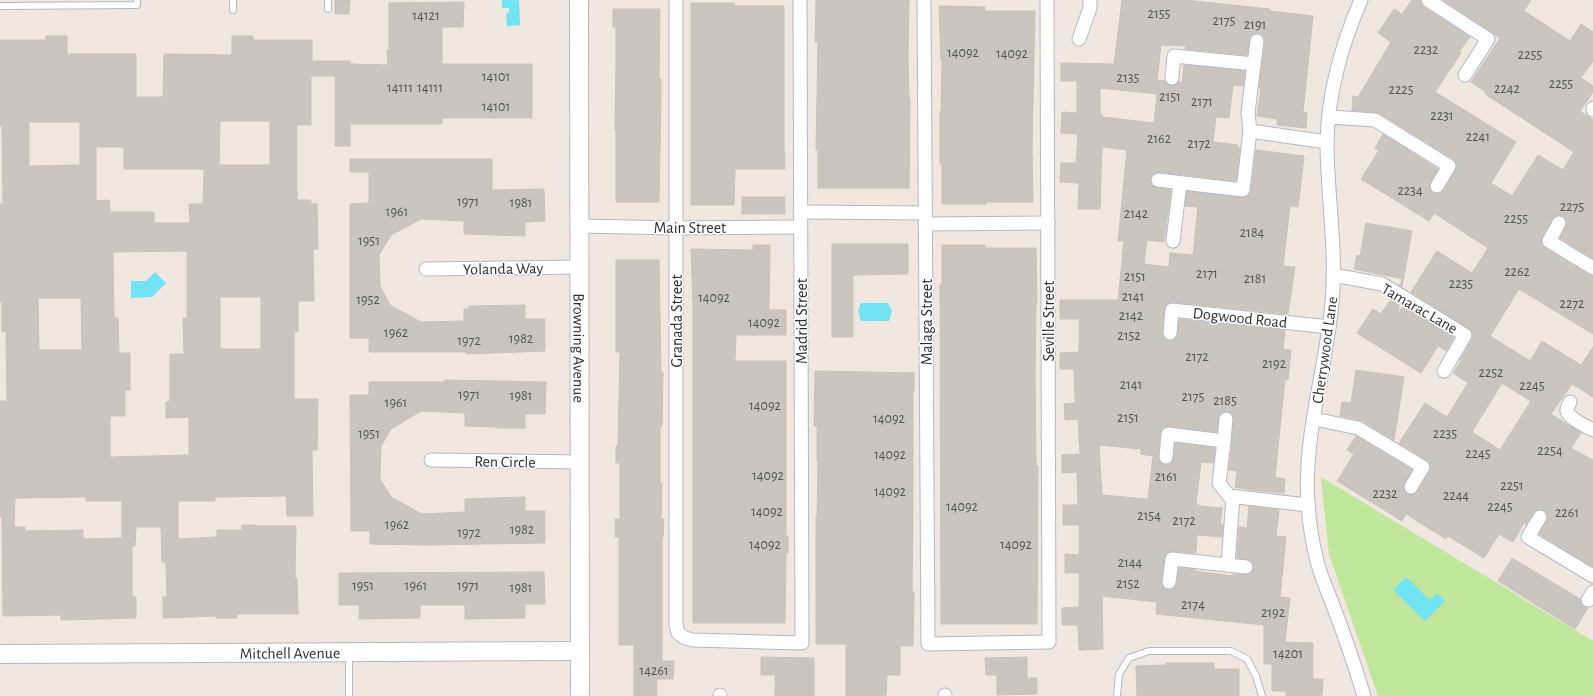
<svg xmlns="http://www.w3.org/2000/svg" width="1593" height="696" font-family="'Alegreya Sans',sans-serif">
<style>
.park{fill:#c0e79c}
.water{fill:#72e3f3}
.building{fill:#cbc5bf;stroke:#cbc2b9;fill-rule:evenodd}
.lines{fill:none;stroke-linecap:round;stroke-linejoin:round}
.lane-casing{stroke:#b4b8c1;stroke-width:8}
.street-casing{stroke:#b4b8c1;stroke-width:15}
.secondary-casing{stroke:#b4b8c1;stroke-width:20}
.lane{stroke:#fff;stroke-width:6}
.street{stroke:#fff;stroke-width:13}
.secondary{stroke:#fff;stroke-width:18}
.labels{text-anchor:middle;stroke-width:3;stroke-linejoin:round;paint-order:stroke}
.number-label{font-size:14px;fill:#555452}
.street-label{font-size:16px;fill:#2e2e2e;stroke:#fff}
</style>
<rect width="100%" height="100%" fill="#efe7e0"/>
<path class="park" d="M1321,477L1593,641V696H1378L1329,554Z"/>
<g class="water">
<path d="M502,0H519L520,25L507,26L506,14L509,12V8H502Z"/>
<path d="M155,272L166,283L152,297L131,298V281H146Z"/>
<path d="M861,303H888L892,311L889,321H861L858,311Z"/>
<path d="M1406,577L1430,600L1437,593L1445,601L1425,621L1393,590Z"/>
</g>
<g class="building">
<path d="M335,0H350L349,14H335Z"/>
<path d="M816,0H909L908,61L909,98H910L909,188H818V150H816L818,42H815Z"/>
<path d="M1122,0H1185L1270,9V11L1313,16L1303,112L1307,113L1306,128L1277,125V119L1257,116L1261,88H1259L1265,42L1264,38L1262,34H1254L1250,36L1247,55L1185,49L1186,46L1161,45L1157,80L1165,81L1171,86L1175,85L1179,82L1182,83L1184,65L1245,71L1243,86L1233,85L1229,118L1216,117L1213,142L1238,145V148H1240L1236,181L1159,172L1152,175L1150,179L1153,186L1171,190L1164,242L1147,240L1144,264L1169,267L1170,253L1193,255L1198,207L1185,206L1187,191L1246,197L1249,195L1251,191L1256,150L1304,156L1298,207L1290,206L1283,266L1295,267L1288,314L1172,302L1168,303L1164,309L1162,332L1163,337L1166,340H1174L1178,334L1179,319L1285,330L1283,349L1291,350L1288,380L1285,379L1275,477L1285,479L1284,493L1251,490L1235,487L1237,471L1229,470L1234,420L1233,415L1230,412H1223L1219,415L1217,432L1169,426L1164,427L1160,433L1158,456L1159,461L1162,464H1169L1173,461L1175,443L1215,448L1213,463L1201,462L1196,504L1199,505V506L1222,508L1220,525H1223L1222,537L1197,535L1196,553L1172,551L1166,554L1161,581L1164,589H1172L1177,583L1179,568L1194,569V571L1233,576V574H1250L1254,568L1251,561L1237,558L1239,527L1247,528L1249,506L1279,510L1276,536L1286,537L1280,597L1290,598L1285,642L1313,643V679H1323L1322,696H1286V691H1272V664H1264V625L1156,614L1157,602L1102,596L1103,649L1079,650L1078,625H1062V608L1079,607V573H1065V554L1079,555V525H1063V505H1078L1077,472L1062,473V455L1080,454L1078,419L1065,420L1064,404L1075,403L1074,369H1060V353L1079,352V319H1060V300H1118L1124,241H1118L1127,150L1102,147L1100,209H1078L1079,183L1060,182L1061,163H1076L1078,134L1061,133L1062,112L1077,113V81H1061V63L1114,64ZM1100,88L1157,94L1154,123L1102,117V114H1100ZM1099,445L1141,449V454L1153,456L1148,499L1102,495Z"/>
<path d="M1412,0H1420L1424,7L1470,37L1459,52L1461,53L1435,92L1516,142L1491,183L1512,196L1538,155L1563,170L1574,152L1485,94L1486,92L1471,82L1500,38L1443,0H1531L1524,11L1570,41L1581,24L1593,32V61L1581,78L1593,86V92L1580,111L1593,120V259L1560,238L1567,223L1566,219L1563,216H1555L1552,219L1541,241L1545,248L1589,275L1593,276V334L1519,289L1490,336L1530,361L1542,341L1581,365L1593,347V397L1572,384L1551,414L1581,433L1571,448L1593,460V567L1539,534L1548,518L1547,513L1544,510H1536L1533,513L1526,525L1524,523L1513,542L1499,534L1484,558L1448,536L1446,539L1406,514L1402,521L1337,481L1354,454L1347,450L1356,436L1412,470L1403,487L1407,494H1415L1430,471V463L1427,460L1399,443L1425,403L1447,417L1468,383L1453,373L1461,361L1460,360L1472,339V331L1411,292L1437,251L1472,273L1488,248L1434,213L1429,221L1361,179L1379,150L1375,148L1383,134L1438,169L1429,185L1430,190L1433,193H1441L1444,190L1457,167L1456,163L1453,159L1379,113L1352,110L1353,96L1358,97L1391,42L1378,33L1394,9L1402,14ZM1502,383L1531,401L1500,450L1472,432Z"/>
<path d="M464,2L463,27H442V64H532V118H442V124H350V146H335V76H311V125H297V200H311V204H317L318,249H313L314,301H298V332H294V399H318L317,450H312L313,516H287L286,496L215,497V501H178V539L217,537V530H242V525H256V526H296L295,578H297L298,614H237V618H216V616L163,618V597H167L166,562H162L161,527H136L135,546H132V597H136V618L61,620V615L3,616L2,517H0V401H7L6,331L2,332V302H0V204H3L2,126H0V40H46V36H67V54H136V97H163L164,54L232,55V36H253V40H312V61H350V64L388,65L387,50H389V3ZM220,121H270V165H219ZM29,122H80V165L29,166ZM96,147H124V169H204L203,204H189L190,223H154V212H110L109,200L96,201ZM187,251V318H183L184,354H170V401L166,402V418L189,417V455L110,457V416H125V390H130V353H119L118,318H114L113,252ZM220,297H261V349H220ZM38,298H81L82,350H39ZM86,497V501H122V538L83,539V530L25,531V527H14L15,498Z"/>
<path d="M691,3H734V6H784V152H785V169H735L734,205H691Z"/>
<path d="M939,6L985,7V11H1035L1032,151L1033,202H986V204H942V164H940V112H941L942,61H941Z"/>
<path d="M613,9H660L659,79H661V97L659,202H616V130H615L616,63V27H613Z"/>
<path d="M350,159H492V190L544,189L545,221L525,222V236L464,234V221L421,219L391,235L379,255L380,286L390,305L421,322L464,321V309H469V306L525,305V319H545V351L467,354V352H369V338H350V204L369,203V172H350Z"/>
<rect x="742" y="197" width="43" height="17"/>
<path d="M1366,223L1412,231L1402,287L1399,285L1403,279L1354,269L1357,255L1360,256Z"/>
<path d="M832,244H908V274L853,275V337H832Z"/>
<path d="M753,245H770L769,310H786V335H736L735,361H786V536H788V553H786L785,623H693V306L691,249L753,250Z"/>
<path d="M942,245H985V248H1036L1037,304H1036L1035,376L1036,466H1038L1037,624H941L940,301V285H942Z"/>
<path d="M616,260H659L661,372H663L662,426H660V483H662L661,519H664L663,537H662V661H674L673,679H657V696H634V645H619V537H615V519H620V463H616V446H618L620,352H616Z"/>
<path d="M1391,299L1399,304L1398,314L1403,306L1454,338L1446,351L1438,346L1421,373L1357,333L1373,309L1381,314Z"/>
<path d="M1356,370L1404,377L1394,440L1364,422L1365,421L1340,416L1342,402L1351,403Z"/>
<path d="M815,371L914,373V391H913V518L912,592H914L913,646H900V675H887L886,696H846V644H816V517H817L818,462H817V426H814Z"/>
<path d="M445,380L546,382L545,414H525V428H497V427L465,426V413L421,411L391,429L381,446L380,479L391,497L422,514L465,512V499L525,497V511H545V543L425,545L370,544V531H351L350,395H369V382H445Z"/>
<path d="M1512,558L1580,599L1581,604L1588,608L1575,629L1498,581Z"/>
<path d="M544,572L545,604H525V618L465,619V605H420V618L359,619V605H339V573Z"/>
<path d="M761,657L814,658V696H775V675H761Z"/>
<path d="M1027,657V678H1037V694L997,695V675H986L985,658Z"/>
<path d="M1166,663H1214V669H1239V696H1137L1136,666L1166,665Z"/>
</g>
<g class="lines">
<defs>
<g id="lane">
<path d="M328,0V9"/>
<path d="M0,6L137,5V0"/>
<path d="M233,10V0"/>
<path d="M349,654V696"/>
<path d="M1117,696L1119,674L1129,658L1149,651H1231L1247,659L1256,676L1262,696"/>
</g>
<g id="street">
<path d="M676,0V625L678,633L685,638L693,640L802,643L800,0"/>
<path d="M924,0L928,644L1049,642L1047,0"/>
<path d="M1361,0C1342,44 1328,94 1327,142C1327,195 1337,249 1332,303C1326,370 1303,437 1308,504C1309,521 1313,545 1317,561C1321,577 1328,592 1334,608C1345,637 1355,666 1364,696"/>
<path d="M1428,0L1488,39L1465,75"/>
<path d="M1079,39L1090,8V0"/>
<path d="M1254,64L1257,41"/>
<path d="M1593,108V110"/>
<path d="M1330,117L1375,120L1449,166L1437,186"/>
<path d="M1250,131L1327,142"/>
<path d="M1158,180L1243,190L1250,131L1248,113L1254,64L1174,56L1172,78"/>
<path d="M800,212L925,213"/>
<path d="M1559,223L1549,241L1593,268"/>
<path d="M925,224L1048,223"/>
<path d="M580,226L676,228L800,227"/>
<path d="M1173,241L1180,183"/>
<path d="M426,269L579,267"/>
<path d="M1333,275L1382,284L1465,335L1444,371"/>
<path d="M1170,333L1172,310L1329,327"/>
<path d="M1570,402C1569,405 1566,408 1567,411C1567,417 1587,427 1593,430"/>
<path d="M1314,419L1358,428L1423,467L1411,487"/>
<path d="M1224,441L1226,419"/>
<path d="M1166,457L1168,434L1224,441L1219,483L1229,496L1308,505"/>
<path d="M431,460L580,462"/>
<path d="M1540,517L1528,537L1593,576"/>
<path d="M1228,565L1246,567"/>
<path d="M1169,582L1172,559L1228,565L1233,497"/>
<path d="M1588,600L1593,592"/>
<path d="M720,695V696"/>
<path d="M945,695V696"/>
</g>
<g id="secondary">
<path id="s1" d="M579,0L580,696"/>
<path id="s2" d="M0,654L580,651"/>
</g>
</defs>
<use href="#lane" class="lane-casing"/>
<use href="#street" class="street-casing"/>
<use href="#secondary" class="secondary-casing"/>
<use href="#lane" class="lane"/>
<use href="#street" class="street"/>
<use href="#secondary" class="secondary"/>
</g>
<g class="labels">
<g class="number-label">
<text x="1159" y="18">2155</text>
<text x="426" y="20">14121</text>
<text x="1224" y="25">2175</text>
<text x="1255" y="29">2191</text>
<text x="1426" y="54">2232</text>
<text x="963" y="57">14092</text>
<text x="1012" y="58">14092</text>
<text x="1530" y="59">2255</text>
<text x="496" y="81">14101</text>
<text x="1128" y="82">2135</text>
<text x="1561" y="88">2255</text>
<text x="400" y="92">14111</text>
<text x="430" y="92">14111</text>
<text x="1507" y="93">2242</text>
<text x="1401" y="94">2225</text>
<text x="1170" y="101">2151</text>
<text x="1202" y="106">2171</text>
<text x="496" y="111">14101</text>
<text x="1442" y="120">2231</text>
<text x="1478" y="141">2241</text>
<text x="1159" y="143">2162</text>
<text x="1199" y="148">2172</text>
<text x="1410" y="195">2234</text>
<text x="468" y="206">1971</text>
<text x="521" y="207">1981</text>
<text x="1572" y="211">2275</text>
<text x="397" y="216">1961</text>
<text x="1136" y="218">2142</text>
<text x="1516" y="223">2255</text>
<text x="1252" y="237">2184</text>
<text x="369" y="245">1951</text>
<text x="1517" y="276">2262</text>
<text x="1207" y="278">2171</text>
<text x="1135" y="281">2151</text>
<text x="1255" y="283">2181</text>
<text x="1461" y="288">2235</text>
<text x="1133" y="301">2141</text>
<text x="714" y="302">14092</text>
<text x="368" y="304">1952</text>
<text x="1572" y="308">2272</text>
<text x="1131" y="320">2142</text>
<text x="764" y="327">14092</text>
<text x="396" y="337">1962</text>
<text x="1129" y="340">2152</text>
<text x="521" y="343">1982</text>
<text x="469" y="345">1972</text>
<text x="1197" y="361">2172</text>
<text x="1274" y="368">2192</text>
<text x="1491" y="377">2252</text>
<text x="1131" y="389">2141</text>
<text x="1532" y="390">2245</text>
<text x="469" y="399">1971</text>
<text x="521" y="400">1981</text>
<text x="1193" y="401">2175</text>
<text x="1225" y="405">2185</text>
<text x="396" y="407">1961</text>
<text x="765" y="410">14092</text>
<text x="1128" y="422">2151</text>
<text x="889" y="423">14092</text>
<text x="369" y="438">1951</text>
<text x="1445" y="438">2235</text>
<text x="1550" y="455">2254</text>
<text x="1478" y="458">2245</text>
<text x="890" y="459">14092</text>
<text x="768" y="480">14092</text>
<text x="1166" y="481">2161</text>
<text x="1512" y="490">2251</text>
<text x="890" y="496">14092</text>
<text x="1385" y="498">2232</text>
<text x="1456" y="500">2244</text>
<text x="962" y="511">14092</text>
<text x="1500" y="511">2245</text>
<text x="767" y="516">14092</text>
<text x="1567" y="517">2261</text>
<text x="1149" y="520">2154</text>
<text x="1184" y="525">2172</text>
<text x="397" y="529">1962</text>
<text x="522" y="534">1982</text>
<text x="469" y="537">1972</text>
<text x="765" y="549">14092</text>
<text x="1016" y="549">14092</text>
<text x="1130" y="567">2144</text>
<text x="1128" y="588">2152</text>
<text x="363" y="590">1951</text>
<text x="416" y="590">1961</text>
<text x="468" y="590">1971</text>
<text x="521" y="592">1981</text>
<text x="1193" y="609">2174</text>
<text x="1273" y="617">2192</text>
<text x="1288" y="658">14201</text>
<text x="654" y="675">14261</text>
</g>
<g class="street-label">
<text x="690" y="233">Main Street</text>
<text transform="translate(503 268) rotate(-1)" y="6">Yolanda Way</text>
<text transform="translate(1420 308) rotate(30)" y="6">Tamarac Lane</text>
<text transform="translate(1240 317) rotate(6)" y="6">Dogwood Road</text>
<text transform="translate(676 321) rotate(-90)" y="6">Granada Street</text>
<text transform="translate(801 321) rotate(-90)" y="6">Madrid Street</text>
<text transform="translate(1048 321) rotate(-90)" y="6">Seville Street</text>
<text transform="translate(926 322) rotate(-90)" y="6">Malaga Street</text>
<text dy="6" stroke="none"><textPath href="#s1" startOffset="348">Browning Avenue</textPath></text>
<text transform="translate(1324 350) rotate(-82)" y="6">Cherrywood Lane</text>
<text transform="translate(505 461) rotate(1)" y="6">Ren Circle</text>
<text dy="6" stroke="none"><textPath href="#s2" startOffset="290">Mitchell Avenue</textPath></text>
</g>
</g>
</svg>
